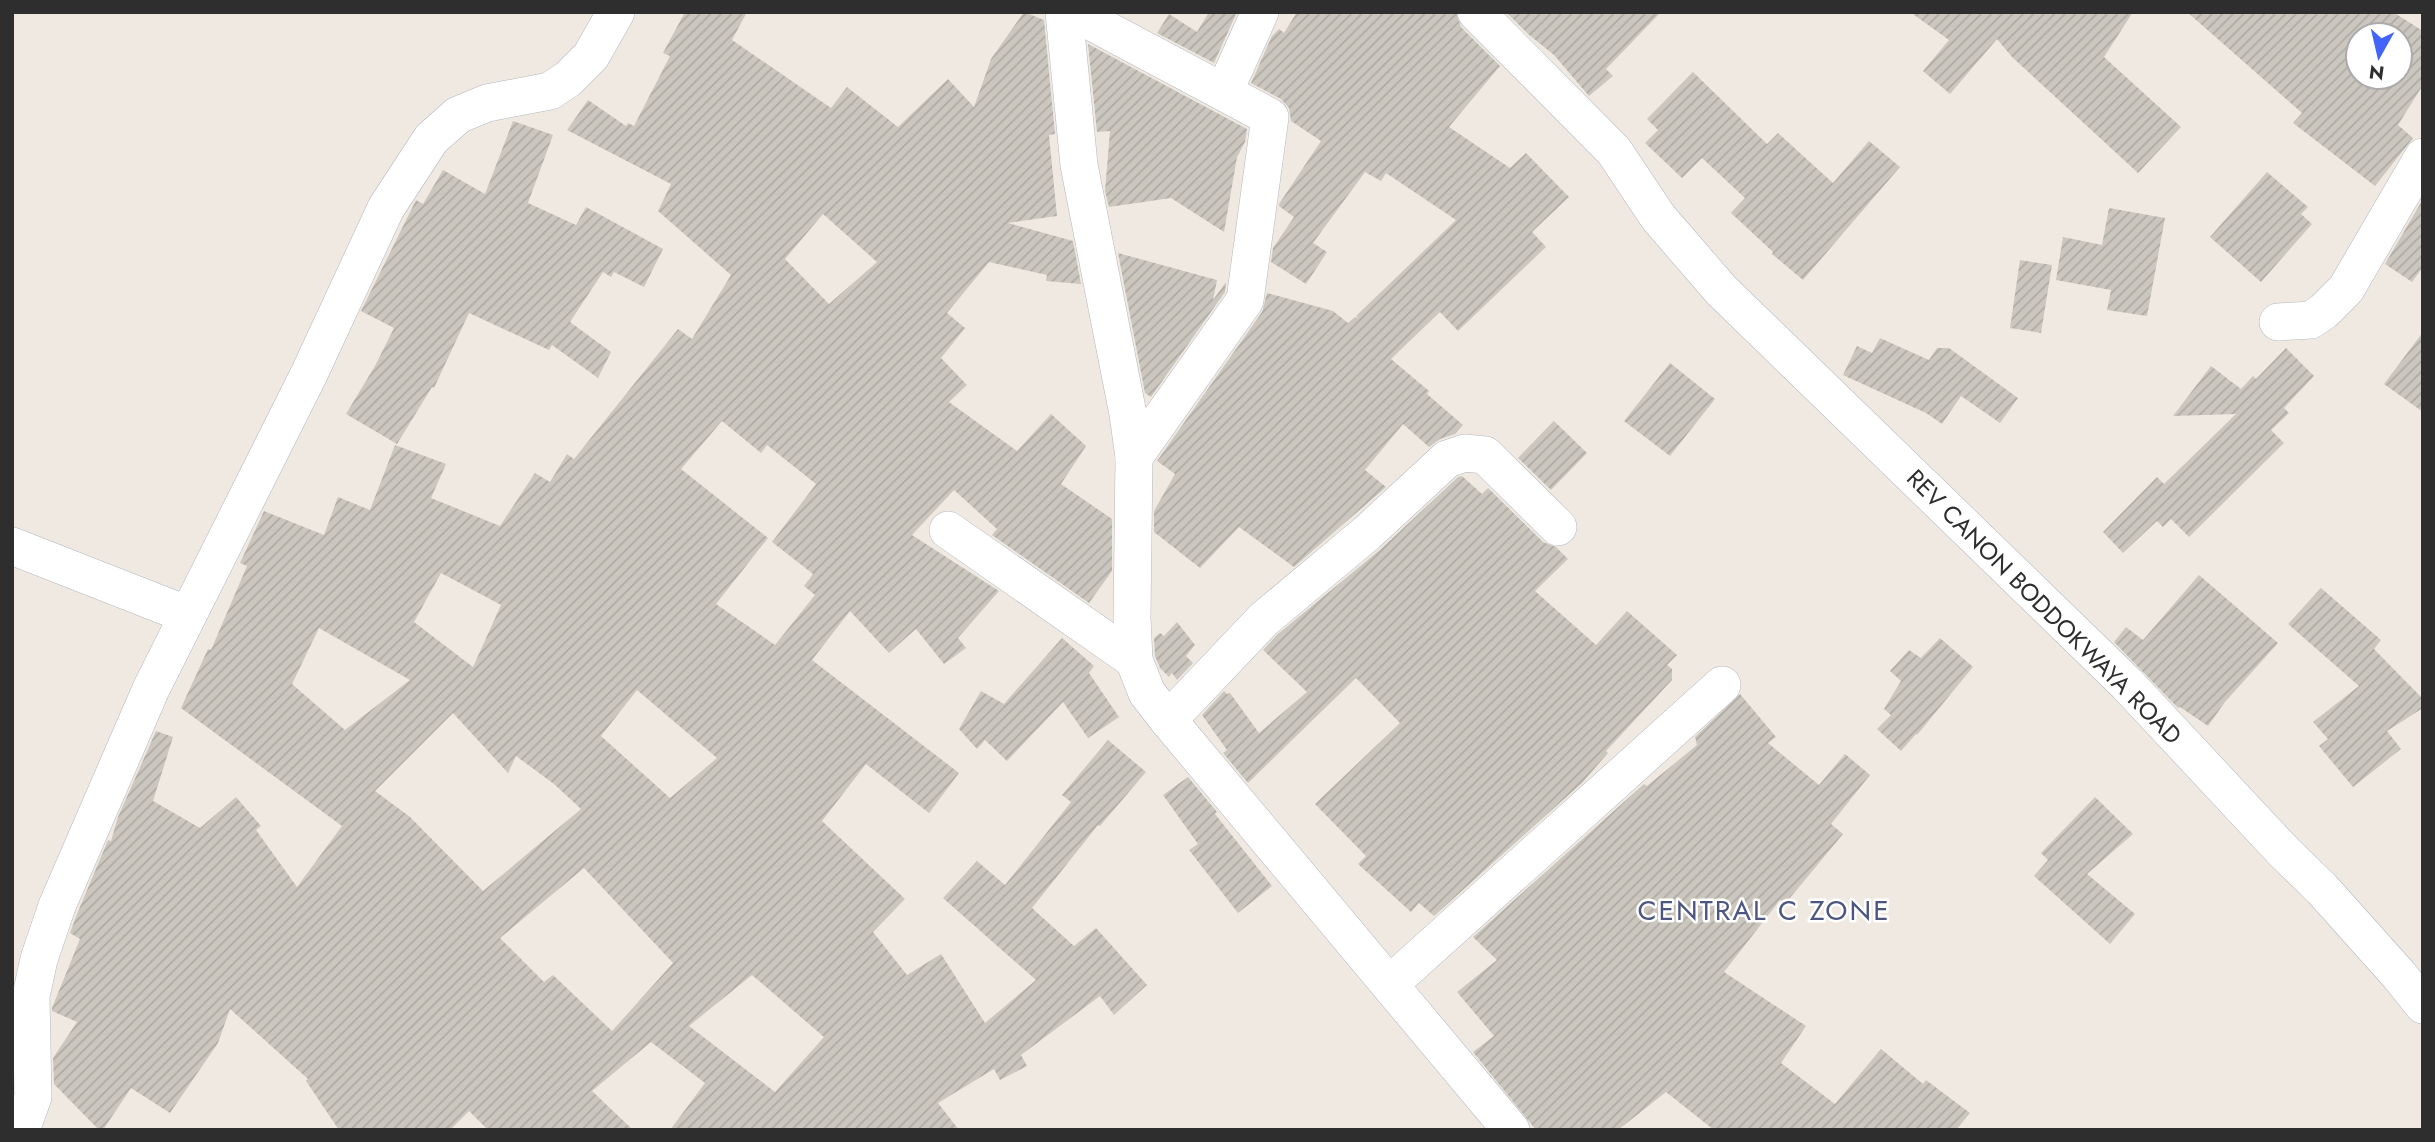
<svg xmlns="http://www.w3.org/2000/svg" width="2435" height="1142" font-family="Jost,sans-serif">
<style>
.building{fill:url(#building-hatch);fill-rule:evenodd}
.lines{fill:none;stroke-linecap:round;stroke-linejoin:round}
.minor-casing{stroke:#b4b7c1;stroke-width:38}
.minor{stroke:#fff;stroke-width:37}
.labels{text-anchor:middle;stroke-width:5;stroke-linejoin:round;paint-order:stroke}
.street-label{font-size:24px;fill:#2e2e2e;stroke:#fff}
.quarter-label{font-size:28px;letter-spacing:2px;fill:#4d5680;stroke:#fff}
</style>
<defs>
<pattern id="building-hatch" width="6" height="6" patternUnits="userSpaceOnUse" patternTransform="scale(1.75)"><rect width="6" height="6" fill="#cbc7bf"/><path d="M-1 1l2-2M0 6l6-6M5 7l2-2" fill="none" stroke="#afaba4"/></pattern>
</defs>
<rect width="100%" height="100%" fill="#efe9e1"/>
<g class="building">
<path d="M685,12H747L732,40L831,108L847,87L898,127L948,79L974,107L991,59L1024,12L1044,20L1055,134L1049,135L1057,216L1008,223L1073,241L1081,284L1046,281L1047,275L989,262L947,313L965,328L941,358L967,385L949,402L1017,451L1051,414L1086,446L1061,484L1112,519V571L1089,603L992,535L997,529L954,490L912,535L999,591L958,638L966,648L944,664L916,629L889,653L850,611L812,660L959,773L929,813L866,764L822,821L905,899L873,932L907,975L941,954L985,1023L1036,980L943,898L977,861L1005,885L1071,802L1062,795L1108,740L1146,772L1100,826L1098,825L1032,908L1074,946L1096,928L1147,985L1114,1015L1100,996L1021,1055L1027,1066L1000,1080L994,1069L938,1103L959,1130H670L705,1083L651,1042L592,1091L633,1130H488L469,1111L450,1130H339L306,1081L308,1079L230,1009L218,1043L170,1113L131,1088L103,1130H99L54,1084L53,1058L77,1022L52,1011V1008L80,939L70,933L77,914L108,840L111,841L118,817L156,731L173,737L153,801L200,828L236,797L261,826L256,830L297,887L342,826L181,708L208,649L211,650L247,566L240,563L264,511L324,535L338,497L370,510L395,445L446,464L431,498L500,526L535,473L550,482L567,454L574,459L678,329L692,339L731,275L658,211L671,184L567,130L588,100L626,126L628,123L634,126L670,56L663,53ZM823,214L877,262L829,304L785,259ZM722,421L761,453L767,445L816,484L772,542L813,574L804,586L815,595L775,645L716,604L768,538L681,469ZM441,573L501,605L473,667L414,622ZM319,628L410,680L345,730L292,684ZM637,690L717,758L670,798L601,736ZM453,713L508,773L516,756L554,784L581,809L483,891L410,817L375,791ZM584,868L673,963L612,1031L553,975L544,982L500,938ZM752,975L824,1037L775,1092L689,1026Z"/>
<path d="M1209,12H1232L1236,14L1214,63L1157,33L1169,14L1197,32Z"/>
<path d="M1297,12H1456L1461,27L1500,66L1449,127L1510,168L1526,153L1569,197L1532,232L1546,247L1458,331L1440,312L1391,359L1429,391L1427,394L1463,425L1455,434L1440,439L1429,447L1403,424L1365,470L1386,487L1294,567L1239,527L1200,568L1154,532V511L1175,474L1157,461L1262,312L1267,293L1333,311L1348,323L1355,317L1359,318L1356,316L1456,220L1386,173L1381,181L1365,172L1313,243L1327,252L1306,284L1271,262L1273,248L1294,217L1279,206V204L1321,141L1291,121L1289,108L1281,99L1251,83L1272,36L1279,29L1284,33Z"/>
<path d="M1506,12H1661L1606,69L1613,76L1589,96L1554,55L1528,34Z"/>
<path d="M1910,12H2133L2104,57L2181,127L2138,173L2012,57L1997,39L1950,94L1923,71L1949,40Z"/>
<path d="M2187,12H2393L2423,31V85L2398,125L2413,138L2375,186L2293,123L2302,113ZM2358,35H2400V77H2358Z"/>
<path d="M1088,44L1247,129L1245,142L1237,157L1224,232L1171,198L1109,207L1105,191L1110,131L1097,132Z"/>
<path d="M1693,72L1767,144L1778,133L1833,183L1869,141L1900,167L1803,280L1772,254L1773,252L1731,213L1745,198L1702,158L1682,178L1645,143L1658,130L1647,119Z"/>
<path d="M513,121L553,135L528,203L576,225L586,207L663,249L644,287L614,272L611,277L603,272L570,322L611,352L598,378L552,345L549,350L469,313L434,388L432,387L397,444L346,414L375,366L394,328L361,311L416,200L423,204L443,170L485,194Z"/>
<path d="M2267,172L2308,207L2301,214L2312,224L2261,282L2210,237Z"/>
<path d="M2423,199V267L2412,282L2385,264Z"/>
<path d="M2109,208L2165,218L2147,316L2107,310L2111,290L2056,280L2063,237L2102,245Z"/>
<path d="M1118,253L1217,280L1213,300L1226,282L1225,292L1151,397L1145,393Z"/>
<path d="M2020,260L2052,265L2041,333L2010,328Z"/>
<path d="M2423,332V412L2384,384Z"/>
<path d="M1880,338L1929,360L1937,348H1949L2018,398L2000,423L1961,396L1942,424L1926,413L1843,375L1857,346L1872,353Z"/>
<path d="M2286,348L2314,376L2284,408L2289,413L2271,430L2284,443L2189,537L2171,519L2163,527L2157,521L2123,553L2103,532L2157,477L2164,484L2236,414L2173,416L2211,366L2241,389L2253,376L2256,379Z"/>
<path d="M1670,363L1715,399L1670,456L1624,421Z"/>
<path d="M1554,421L1587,453L1551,490L1518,458Z"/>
<path d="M1462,476L1482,494L1488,488L1543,542L1556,547L1568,559L1535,591L1596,645L1627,611L1677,655L1667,665L1672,669V680L1606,751L1608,753L1582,783L1434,916L1419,903L1411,912L1358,864L1366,856L1315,804L1400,723L1356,678L1248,783L1223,753L1227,750L1202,715L1224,691L1227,694L1230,693L1259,733L1307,692L1263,650L1278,634L1381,549L1458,477Z"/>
<path d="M2199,575L2278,643L2225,702L2208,726L2180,707L2178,708L2114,642L2126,627L2143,640Z"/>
<path d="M2321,588L2381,640L2374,649L2423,699V708L2387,731L2401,749L2353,787L2319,746L2328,739L2313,722L2359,686L2288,624Z"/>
<path d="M1177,622L1195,645L1186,656L1193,663L1177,680L1172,673L1169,677L1160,668L1155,656L1154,638L1160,633L1164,636Z"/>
<path d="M1062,638L1094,666L1089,673L1119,717L1088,738L1063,702L1007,761L985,740L977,749L959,729L981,691L1004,704Z"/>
<path d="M1940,638L1973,667L1917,735L1916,734L1901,751L1877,729L1891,715L1884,709L1901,681L1890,671L1909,650L1921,658Z"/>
<path d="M1740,694L1776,737L1768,743L1819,785L1845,754L1870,775L1831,824L1843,834L1785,904L1780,900L1724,972L1806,1026L1781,1063L1835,1104L1881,1049L1923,1084L1926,1080L1970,1113L1956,1130H1714L1666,1092L1618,1130H1536L1473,1052L1494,1036L1457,992L1497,960L1473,937L1644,784L1647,786L1697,745L1695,737Z"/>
<path d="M1188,777L1217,812L1215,814L1272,886L1238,913L1189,850L1198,844L1163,795Z"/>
<path d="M2095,797L2133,834L2087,874L2135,914L2110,944L2034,876L2048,860L2041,853Z"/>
</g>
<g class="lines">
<defs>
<g id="minor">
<path d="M1064,12L1079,165L1128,414L1134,457L1132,618L1134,660L1147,693L1168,720L1511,1130"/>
<path d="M1073,12L1270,117L1245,300L1134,457"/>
<path d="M1476,12L1614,151L1658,217L1721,290L2127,684L2284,852L2322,889L2399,975L2423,1005"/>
<path d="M1224,92L1260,12"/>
<path d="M2278,322L2311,320L2324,311L2346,289L2423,157"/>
<path d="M948,530L1134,660"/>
<path d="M12,546L188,615"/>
<path d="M1168,720L1264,619L1367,533L1447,459L1465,453L1485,455L1558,527"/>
<path d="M1391,983L1722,685"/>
<path d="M21,1130L33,1097L31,996L39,959L57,906L151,689L309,374L386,208L431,139L458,115L487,103L550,91L568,79L591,56L616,12"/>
</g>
</defs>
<use href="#minor" class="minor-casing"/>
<use href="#minor" class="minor"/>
</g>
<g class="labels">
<g class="street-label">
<text transform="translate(2044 607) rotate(45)" y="8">REV CANON BODDOKWAYA ROAD</text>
</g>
<g class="quarter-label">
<text x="1764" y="920">CENTRAL C ZONE</text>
</g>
</g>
<rect width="2435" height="1142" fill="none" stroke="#2e2e2e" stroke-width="28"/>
<g transform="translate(2379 56) rotate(188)"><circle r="33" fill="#ffffff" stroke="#ababab" stroke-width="2"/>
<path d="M0-5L12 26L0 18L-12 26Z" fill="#4264fb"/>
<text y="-10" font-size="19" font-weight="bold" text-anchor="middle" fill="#2e2e2e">N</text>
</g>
</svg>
